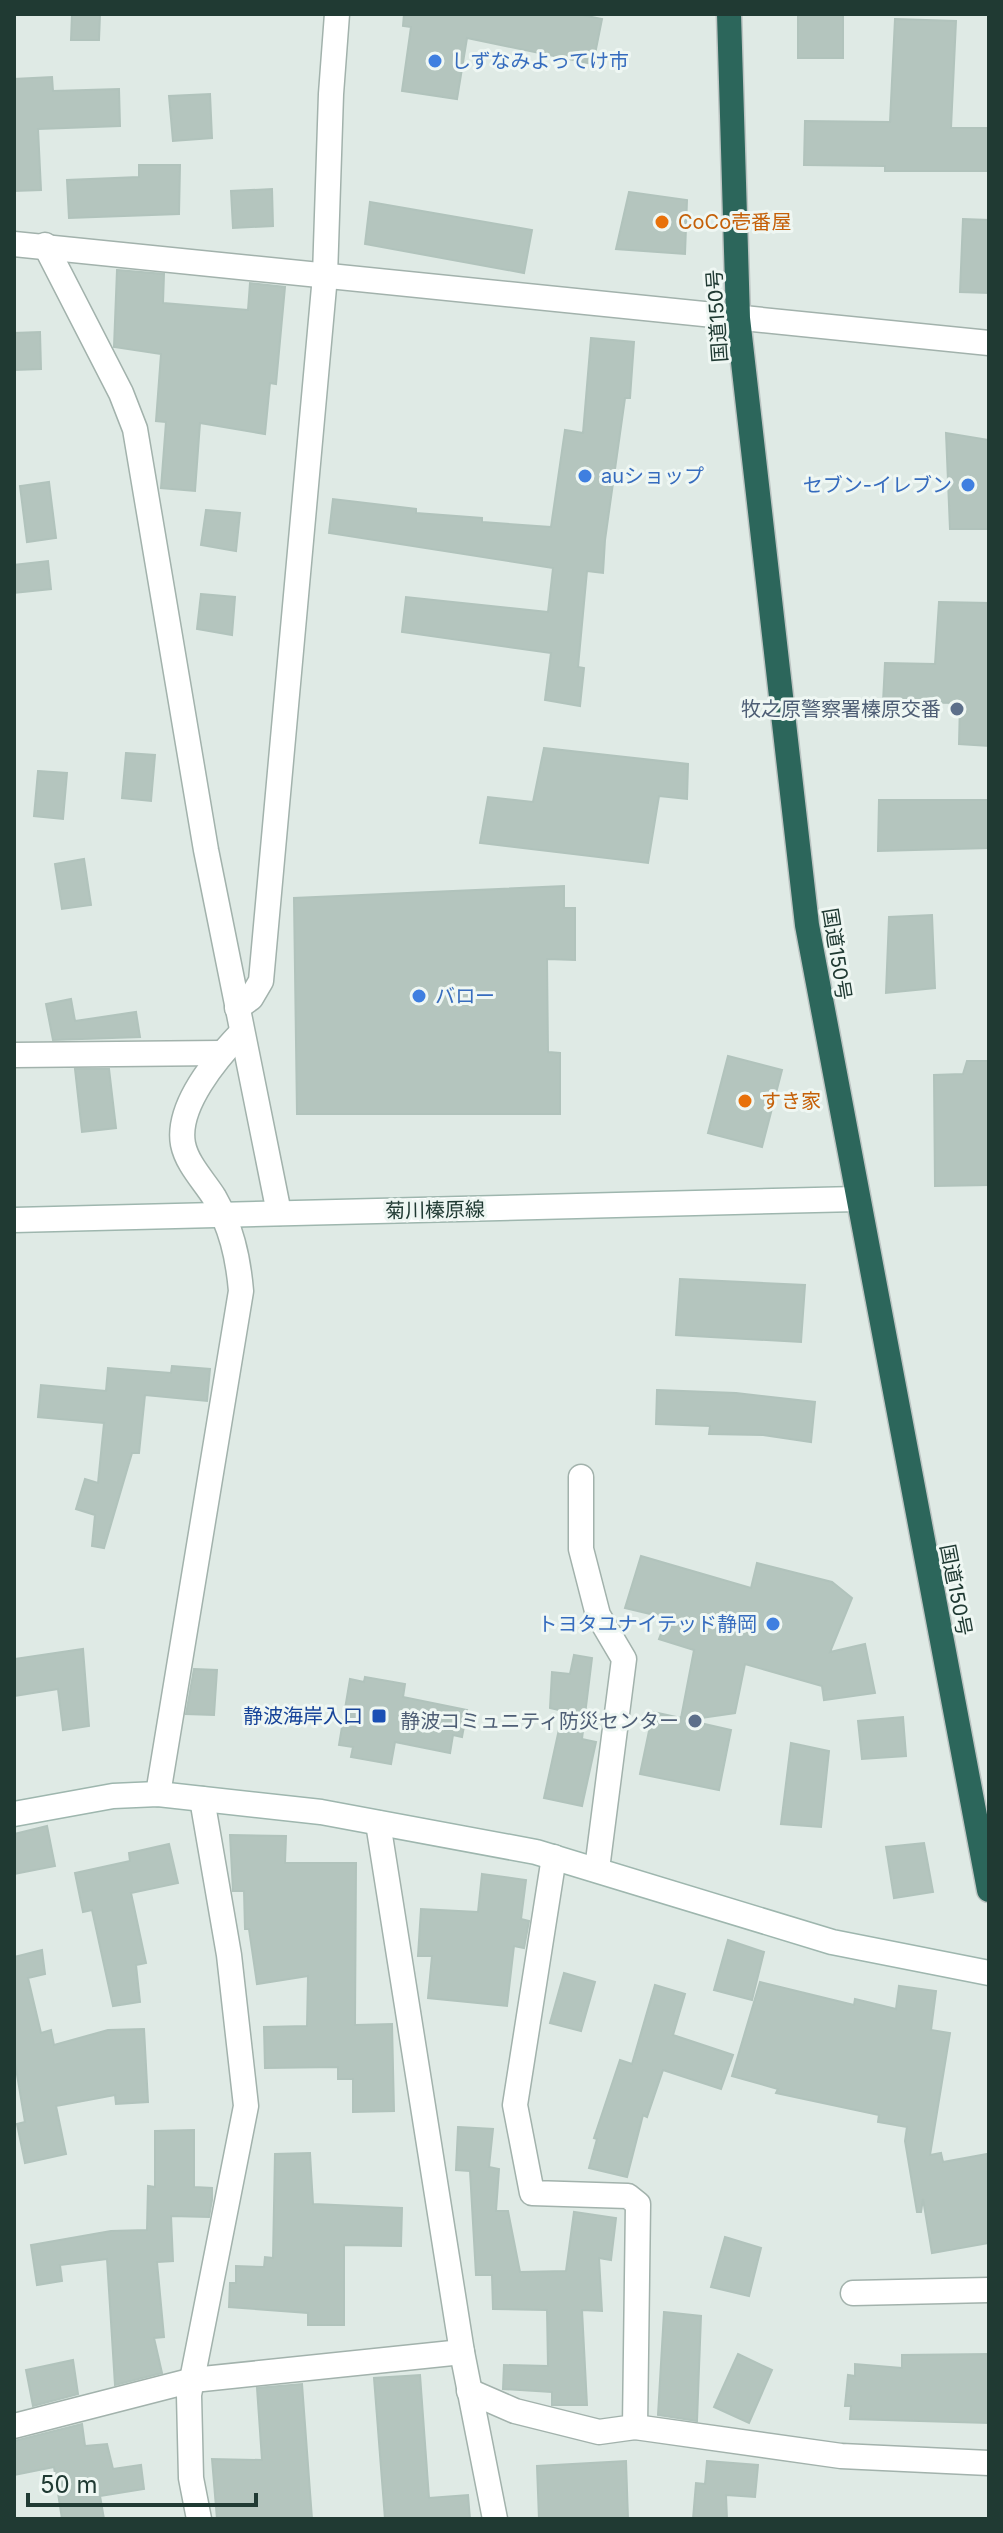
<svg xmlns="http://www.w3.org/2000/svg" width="1003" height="2533" font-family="Inter,'Noto Sans JP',sans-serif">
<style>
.building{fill:#b4c5be;stroke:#b1c3bc;stroke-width:2}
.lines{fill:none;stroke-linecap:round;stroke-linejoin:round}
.street-casing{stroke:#a2b2ac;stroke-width:27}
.secondary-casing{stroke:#9eb6ae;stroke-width:27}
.highway-casing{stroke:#bcc4c2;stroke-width:27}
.street{stroke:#fff;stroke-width:24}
.secondary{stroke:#fff;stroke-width:24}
.highway{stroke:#2c665b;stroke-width:24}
.shop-dot{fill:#3f7fe0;stroke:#eff7f3;stroke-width:3}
.food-dot{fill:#e8710a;stroke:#eff7f3;stroke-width:3}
.service-dot{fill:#5c6f8a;stroke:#eff7f3;stroke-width:3}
.transit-dot{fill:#1a4fb4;stroke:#eff7f3;stroke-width:3}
.labels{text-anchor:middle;stroke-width:6;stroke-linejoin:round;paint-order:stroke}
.shop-label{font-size:20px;fill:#366cbe;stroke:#eff7f3;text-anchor:start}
.food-label{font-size:20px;fill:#c56008;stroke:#eff7f3;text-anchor:start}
.street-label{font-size:20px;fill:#203a33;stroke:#eff7f3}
.service-label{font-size:20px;fill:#4e5e75;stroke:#eff7f3;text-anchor:end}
.transit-label{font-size:20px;fill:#164399;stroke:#eff7f3;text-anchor:end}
</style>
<rect width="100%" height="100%" fill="#dfeae5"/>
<g class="building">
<path d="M72,14H100L99,40H71Z"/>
<path d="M404,14H577L602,19L593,64L467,38L457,99L402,91L411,27L403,26Z"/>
<path d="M798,14L843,15V58H798Z"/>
<path d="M895,19L956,21L951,128H989V171H885V166L804,165L805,121L890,122Z"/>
<path d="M52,77L53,91L119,89L120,126L38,129L41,190L14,191V79Z"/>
<path d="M210,94L212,138L173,141L169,96Z"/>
<path d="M139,165H180L179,214L69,218L67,180L139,177Z"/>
<path d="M272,189L273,226L233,228L231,191Z"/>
<path d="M629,192L687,200L685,254L616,249Z"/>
<path d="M370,202L532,230L524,273L365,244Z"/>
<path d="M963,219L989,220V293L960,292Z"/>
<path d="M117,270L164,274L163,303L248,310L250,283L285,287L276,384L270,383L265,434L200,423L195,491L161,488L166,422L156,421L161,354L114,347Z"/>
<path d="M40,332L41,369L14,370V333Z"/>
<path d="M591,338L634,342L630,398H625L605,540L603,573L587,571L578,667L584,668L580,706L545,700L551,653L402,632L406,597L548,612L553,568L329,533L333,499L416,509V513L482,518V522L551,527L565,430L583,433Z"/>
<path d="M946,433L989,440V529H950Z"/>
<path d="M49,482L56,538L27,542L20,486Z"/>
<path d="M206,510L240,513L236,551L201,545Z"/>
<path d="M48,561L51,589L14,593V565Z"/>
<path d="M201,594L235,597L232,635L197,629Z"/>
<path d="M939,602L989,603V746L959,744L960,703L883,702L885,663L935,664Z"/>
<path d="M544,748L688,764L687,799L659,796L648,863L480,843L488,797L533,802Z"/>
<path d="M126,753L155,755L151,801L122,798Z"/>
<path d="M38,771L67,773L63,819L34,816Z"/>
<path d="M879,800H989V848L878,851Z"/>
<path d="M84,859L91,905L62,909L55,864Z"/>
<path d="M564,886V908H575V960L547,959L548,1052L560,1053V1114H297L294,898Z"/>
<path d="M932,915L935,988L886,993L889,917Z"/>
<path d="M71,999L75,1021L136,1012L140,1037L53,1040L46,1004Z"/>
<path d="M728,1056L782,1070L762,1147L708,1133Z"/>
<path d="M967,1061H989V1185L935,1186L934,1075L963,1074Z"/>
<path d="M75,1069H109L116,1128L82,1132Z"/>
<path d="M680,1279L805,1285L801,1342L676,1335Z"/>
<path d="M172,1366L210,1369L207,1401L145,1395L139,1453H132L104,1548L92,1546L95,1515L76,1509L85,1479L98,1483L104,1423L38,1417L41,1385L106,1391L108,1368L171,1373Z"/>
<path d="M657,1390L736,1393L815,1402L811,1442L763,1435L709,1434L710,1426L656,1424Z"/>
<path d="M641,1556L751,1588L757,1563L832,1582L852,1598L830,1652L865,1644L875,1693L824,1700L822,1686L745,1664L735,1713L687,1720L731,1730L719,1790L640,1774L653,1712L681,1718L694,1650L659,1639L667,1618L625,1608Z"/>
<path d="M83,1649L89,1726L63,1730L58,1689L14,1696V1659Z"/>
<path d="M574,1655L592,1658L582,1739L596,1742L582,1806L544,1798L563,1711L550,1708L552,1672L570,1674Z"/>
<path d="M194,1669L217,1670L214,1715L186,1714Z"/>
<path d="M365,1677L405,1684L403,1697L467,1710L462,1737L453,1735L450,1753L395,1742L391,1764L351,1757L353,1747L339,1745L350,1679L364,1682Z"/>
<path d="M903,1717L906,1756L862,1759L858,1721Z"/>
<path d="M791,1743L829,1751L821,1827L781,1824Z"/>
<path d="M47,1826L55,1866L14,1874V1834Z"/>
<path d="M230,1835L286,1836L285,1863H356L355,2025L392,2024L394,2111L353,2112V2079H338V2067L265,2068L264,2027L307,2026L308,1976L257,1984L249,1929H245L244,1891H233Z"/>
<path d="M924,1843L933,1892L894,1898L886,1847Z"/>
<path d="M169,1844L178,1883L131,1893L146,1963L136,1965L140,2002L113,2006L92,1910L83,1912L75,1873L130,1861L129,1853Z"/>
<path d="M482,1874L526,1880L521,1919L529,1921L524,1948L514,1946L507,2006L428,1998L432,1956H418L421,1909L478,1912Z"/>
<path d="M728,1940L764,1952L752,2000L714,1990Z"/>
<path d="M42,1950L45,1974L28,1978L41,2033L51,2030L54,2045L108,2030L144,2029L148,2102L116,2104L115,2095L56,2106L66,2154L25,2163L17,2124L25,2122L14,2057V1957Z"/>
<path d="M564,1973L595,1982L581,2031L550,2023Z"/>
<path d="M760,1982L854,2005L855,1999L896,2009L899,1986L936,1991L931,2030L950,2033L930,2155L941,2153L943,2162L987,2154L989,2243L932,2253L923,2199L921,2212H917L905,2141L907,2127L878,2122L879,2115L776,2093L778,2089L732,2076Z"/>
<path d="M655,1985L685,1994L673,2035L733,2055L721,2089L663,2070L647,2117L643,2115L627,2177L589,2168L597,2139L594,2138L620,2060L632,2064Z"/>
<path d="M458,2127L493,2129L489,2167L499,2169L496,2211H508L520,2272L566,2271L574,2212L616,2218L611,2260L599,2258L602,2311L582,2310L587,2405H552V2392L503,2389L504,2365L548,2366L547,2310L493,2309L492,2275H476L470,2171L456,2170Z"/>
<path d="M194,2130V2187L212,2188V2200L209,2217L171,2216L173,2261L157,2262L164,2337L154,2338L162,2373L115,2385L107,2259L60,2265L62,2281L37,2285L31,2245L111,2231L147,2230L148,2186L155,2187V2131Z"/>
<path d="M310,2153L313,2204L402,2208L401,2246L344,2245V2325H308V2313L229,2307L230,2283H236V2266L264,2267L265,2257L273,2258L275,2154Z"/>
<path d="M725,2237L761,2248L749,2296L711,2287Z"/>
<path d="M664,2312L701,2316L697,2421L658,2415Z"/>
<path d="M738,2354L772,2370L749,2423L714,2407Z"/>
<path d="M989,2354V2423L850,2419L851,2406H845L848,2375L855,2376V2364L902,2368V2355Z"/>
<path d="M73,2360L78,2394L33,2406L26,2370Z"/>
<path d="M420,2375L429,2498L468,2495L470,2519H385L374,2378Z"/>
<path d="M302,2384L312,2519H217L212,2459L262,2460L257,2388Z"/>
<path d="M82,2424L85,2446L107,2444L113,2469L141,2465L144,2489L100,2496L104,2519H62L54,2467L14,2475V2441Z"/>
<path d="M626,2461L628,2519H539L537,2466Z"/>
<path d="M707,2461L758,2465L755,2497L726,2495L727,2519H693L696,2483L705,2484Z"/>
</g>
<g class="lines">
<defs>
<g id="street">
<path d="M14,244L989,343"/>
<path d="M45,245L121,393L135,429L206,850L279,1213"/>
<path d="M237,1008L251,998L261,981L325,276L331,94L337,14"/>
<path d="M14,1055L221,1053"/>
<path d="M581,1477V1549L598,1615L624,1659L597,1869"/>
<path d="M158,1794L241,1291C238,1256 231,1227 214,1197C204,1181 187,1164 183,1144C176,1106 217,1058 241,1033"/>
<path d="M378,1823L462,2352L495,2519"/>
<path d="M853,2293L989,2290"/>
<path d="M469,2391L515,2411L599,2432L635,2427L638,2204L628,2196L532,2193L515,2105L554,1857"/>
<path d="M14,2426L193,2380L462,2352"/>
<path d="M635,2427L841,2456L989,2463"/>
<path d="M199,2519L191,2478L189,2395L246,2106L229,1955L202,1799"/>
</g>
<g id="secondary">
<path d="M14,1220L857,1199"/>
<path d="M14,1814L113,1796L158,1794L321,1812L536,1852L832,1942L989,1973"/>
</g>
<path id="highway" d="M729,14L738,318L807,925L989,1890"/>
</defs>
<use href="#street" class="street-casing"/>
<use href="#secondary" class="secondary-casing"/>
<use href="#highway" class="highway-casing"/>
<use href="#street" class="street"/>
<use href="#secondary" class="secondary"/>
<use href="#highway" class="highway"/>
</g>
<g class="shop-dot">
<circle cx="435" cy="61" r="8"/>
<circle cx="585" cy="476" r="8"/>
<circle cx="968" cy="485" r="8"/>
<circle cx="419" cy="996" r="8"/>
<circle cx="773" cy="1624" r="8"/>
</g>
<g class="food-dot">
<circle cx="662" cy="222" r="8"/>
<circle cx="745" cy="1101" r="8"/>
</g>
<g class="service-dot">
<circle cx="957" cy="709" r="8"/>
<circle cx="695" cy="1721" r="8"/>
</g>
<rect class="transit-dot" x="371" y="1708" width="16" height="16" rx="4"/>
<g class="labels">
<g class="shop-label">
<text x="451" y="68">しずなみよってけ市</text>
<text x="601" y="483">auショップ</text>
<text x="952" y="492" text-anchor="end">セブン-イレブン</text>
<text x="435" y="1003">バロー</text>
<text x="757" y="1631" text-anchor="end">トヨタユナイテッド静岡</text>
</g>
<g class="food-label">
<text x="678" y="229">CoCo壱番屋</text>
<text x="761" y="1108">すき家</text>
</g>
<g class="street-label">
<text transform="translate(717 316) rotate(-94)" y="7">国道150号</text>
<text transform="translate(837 954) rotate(81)" y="7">国道150号</text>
<text transform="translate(435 1210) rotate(-1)" y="7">菊川榛原線</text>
<text transform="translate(956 1590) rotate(79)" y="7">国道150号</text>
</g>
<g class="service-label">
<text x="941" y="716">牧之原警察署榛原交番</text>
<text x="679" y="1728">静波コミュニティ防災センター</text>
</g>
<g class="transit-label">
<text x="363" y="1723">静波海岸入口</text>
</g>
</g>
<rect width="1003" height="2533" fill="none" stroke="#203a33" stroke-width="32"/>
<path d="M28 2493v12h228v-12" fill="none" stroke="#203a33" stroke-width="4"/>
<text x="40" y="2493" font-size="24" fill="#203a33" stroke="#eff7f3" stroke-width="6" paint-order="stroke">50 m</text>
</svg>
